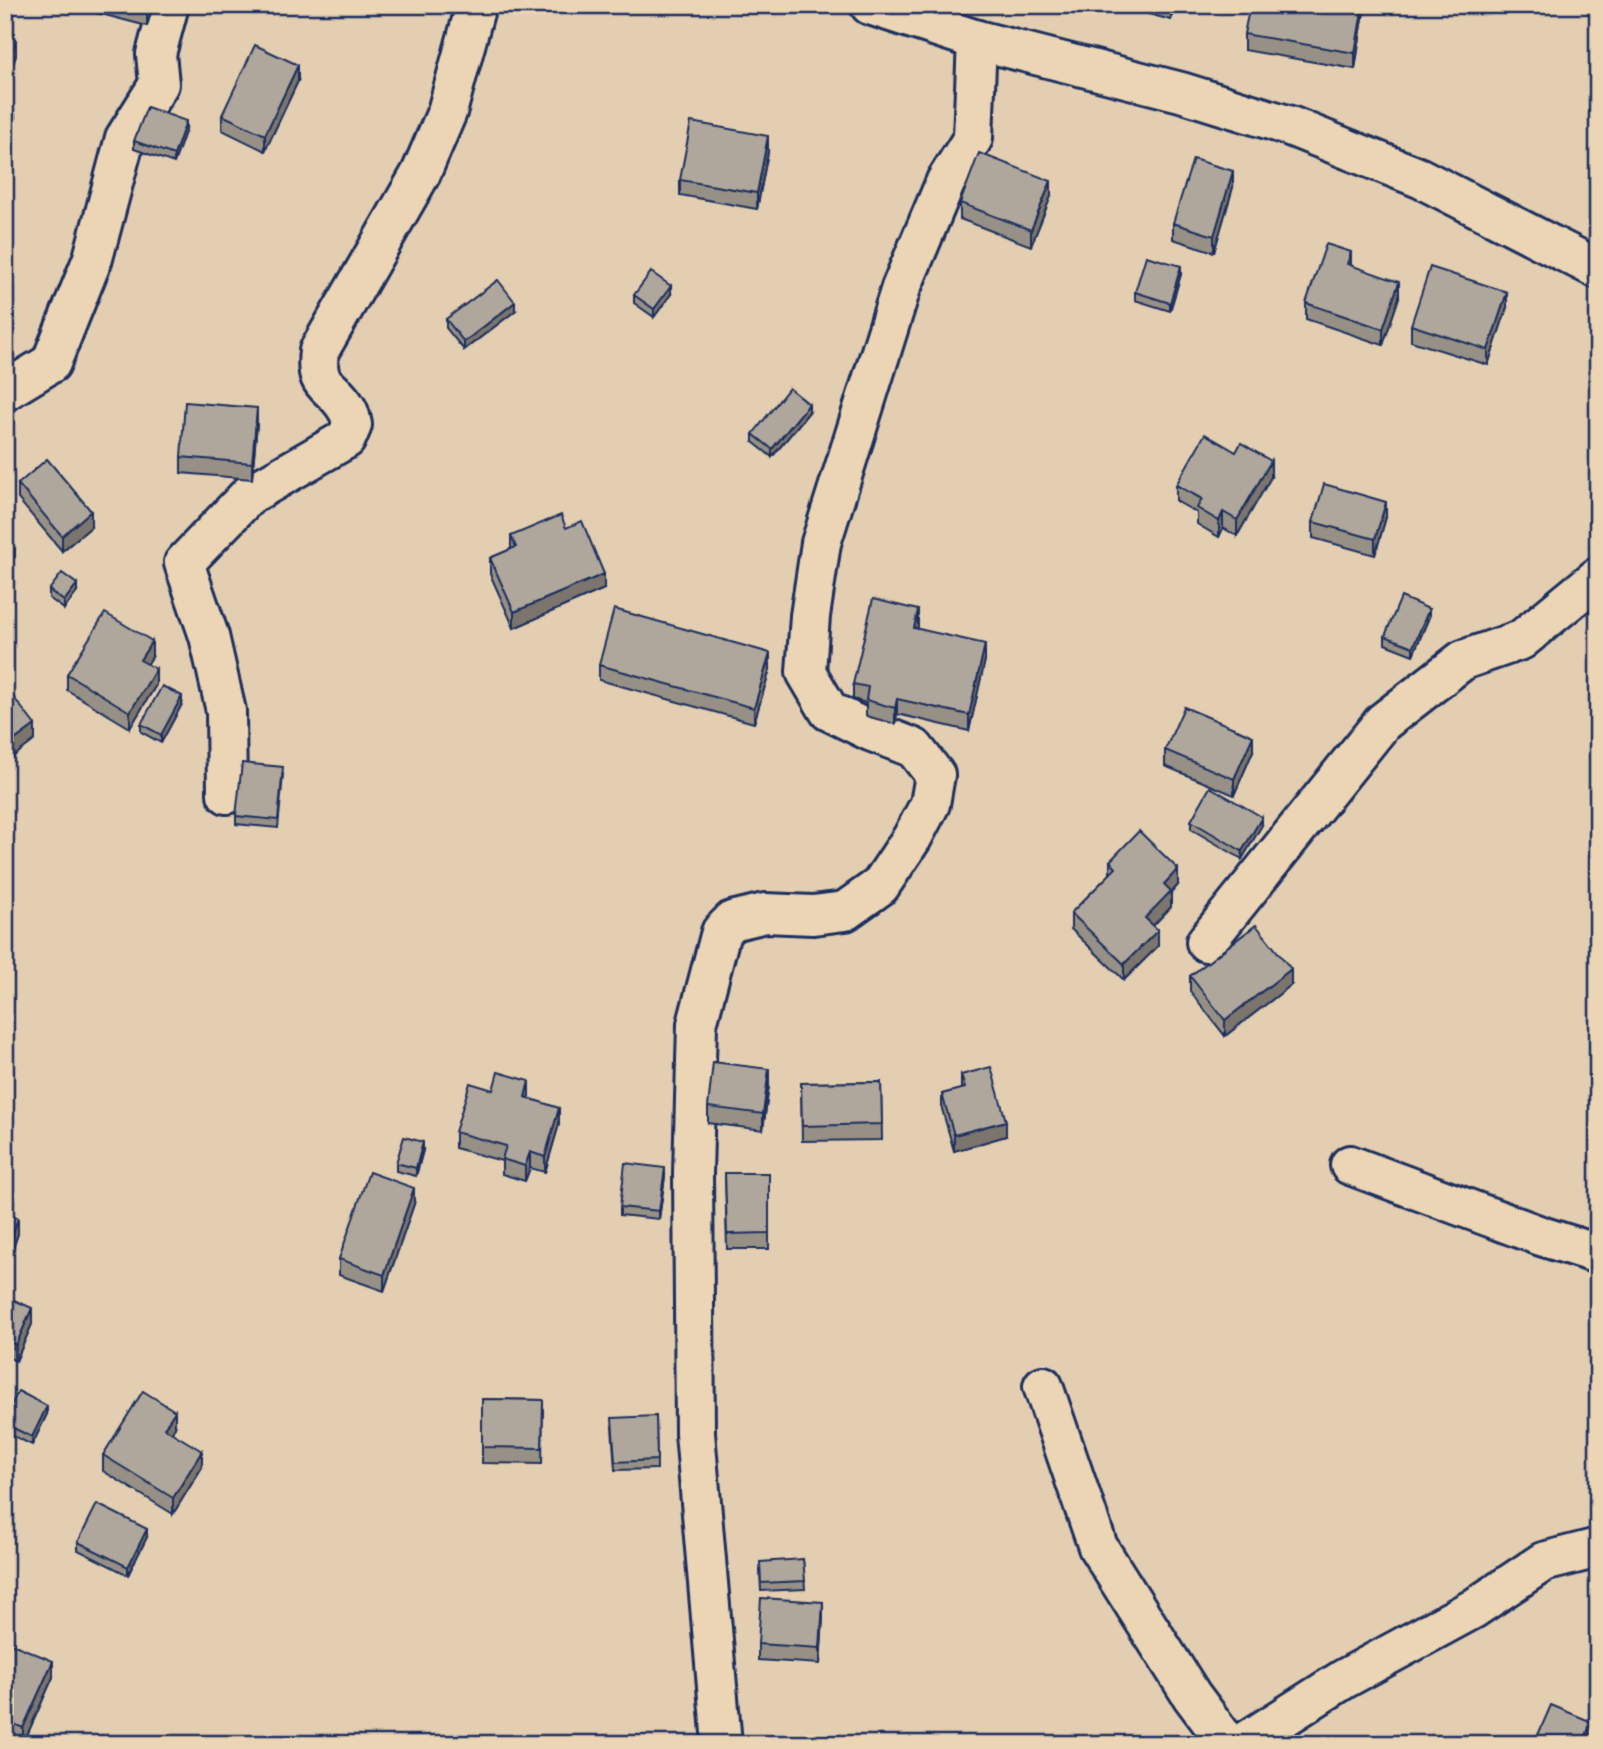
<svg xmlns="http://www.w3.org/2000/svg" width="1603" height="1749" font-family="'Indie Flower',sans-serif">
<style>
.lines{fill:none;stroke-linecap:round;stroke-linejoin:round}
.minor-casing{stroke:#1b2f5e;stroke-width:44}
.minor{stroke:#ebd5b4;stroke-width:38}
.wall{fill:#979086;stroke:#1b2f5e;stroke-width:2}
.shaded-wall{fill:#7b756d;stroke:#1b2f5e;stroke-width:2}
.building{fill:#b0a79c;stroke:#1b2f5e;stroke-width:2}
</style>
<rect width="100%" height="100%" fill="#e3ceb1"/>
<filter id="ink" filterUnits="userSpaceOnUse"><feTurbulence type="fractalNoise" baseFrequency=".0143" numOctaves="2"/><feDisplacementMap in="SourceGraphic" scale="14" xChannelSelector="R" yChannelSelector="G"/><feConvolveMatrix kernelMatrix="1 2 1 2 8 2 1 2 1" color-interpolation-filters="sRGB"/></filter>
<g filter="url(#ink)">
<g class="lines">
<defs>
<g id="minor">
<path d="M870,5L977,40L1181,92L1290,126L1420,178L1598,269"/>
<path d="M5,391L51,363L93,258L125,138L159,84L156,54L169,5"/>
<path d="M227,794L226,711L209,636L184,563L249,495L346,439L352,425C351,420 350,413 347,409C332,382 314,391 319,351L421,173L447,112L476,5"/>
<path d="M1206,942L1383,722L1463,660L1521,640L1598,577"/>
<path d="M1350,1165L1541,1236L1598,1254"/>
<path d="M1043,1386L1098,1547L1192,1696L1228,1744"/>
<path d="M722,1744L695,1433L693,1173L697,1024L721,932L732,921L765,913L813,915L845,911L880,886L912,838L930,804L935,775L914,748L870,731L829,711L806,672L810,616L821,543L901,288L946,181L973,138L977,40"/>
<path d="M1242,1744L1344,1679L1473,1609L1543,1562L1598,1548"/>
</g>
</defs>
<use href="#minor" class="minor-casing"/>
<use href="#minor" class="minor"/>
</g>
<g class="wall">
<path d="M82,5H153L147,26L82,9Z"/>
<path d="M1053,5H1091L1089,15Z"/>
<path d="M1115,5H1175L1171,20Z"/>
<path d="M1365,5L1355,69L1244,50V34Z"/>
<path d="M298,81L265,151L222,130V115Z"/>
<path d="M186,129L174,163L134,149V141Z"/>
<path d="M768,152L757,209L680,195V180Z"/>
<path d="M1233,187L1214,252L1173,239V223Z"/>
<path d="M1051,196L1031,246L960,219V203Z"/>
<path d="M1181,274L1170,311L1135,300V292Z"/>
<path d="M671,294L654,317L634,303V295Z"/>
<path d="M1399,297L1383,345L1306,319V303Z"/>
<path d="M1507,307L1488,365L1411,341V325Z"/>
<path d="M515,311L464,350L446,328V319Z"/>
<path d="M809,412L772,457L753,442V434Z"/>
<path d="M257,423L252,479L181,473V457Z"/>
<path d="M1271,477L1237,536L1223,528L1219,537L1197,524V513L1176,501V485Z"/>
<path d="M18,484L91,527L62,551L18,499Z"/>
<path d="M1386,517L1375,555L1313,538V522Z"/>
<path d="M566,528L604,589L514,628L490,574V558L511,549V536Z"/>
<path d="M49,590L77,592L64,609L49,598Z"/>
<path d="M1429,617L1413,655L1385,644V636Z"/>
<path d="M918,626L917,628L985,660L969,731L897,714L895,724L866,716V703L853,699V684Z"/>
<path d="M152,657L147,664L156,685L130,728L67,690V674Z"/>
<path d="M599,665L770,669L754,723L599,680Z"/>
<path d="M182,704L161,743L141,732V724Z"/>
<path d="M1165,750L1253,751L1234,795L1165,766Z"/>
<path d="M283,775L278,828L236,824V816Z"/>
<path d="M1191,821L1262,825L1242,859L1191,829Z"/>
<path d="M1110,861L1178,885L1171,893V907L1153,925L1158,946L1124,980L1071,929V913L1110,874Z"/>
<path d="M1190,976L1291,985L1225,1036L1190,991Z"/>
<path d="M961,1075L1006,1136L954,1151L942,1109V1094L961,1089Z"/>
<path d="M881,1082L882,1140L802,1141L801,1083Z"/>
<path d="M769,1085L763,1130L708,1123V1107Z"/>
<path d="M493,1090L529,1097V1099L559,1124L545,1172L530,1168L525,1181L502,1174V1161L455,1148V1132Z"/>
<path d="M423,1150L416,1176L396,1171V1163Z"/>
<path d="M725,1173H769V1249H727Z"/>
<path d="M665,1176L659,1219L620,1215V1207Z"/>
<path d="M414,1204L384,1291L339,1275V1259Z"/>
<path d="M5,1296L32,1324L16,1361L5,1356Z"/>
<path d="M482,1399L543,1400L542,1464L482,1463Z"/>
<path d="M47,1414L32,1445L5,1432V1418Z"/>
<path d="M656,1416L657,1469L615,1470L612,1426Z"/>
<path d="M175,1427L171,1433L202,1467L173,1514L103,1471V1455Z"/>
<path d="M147,1537L128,1575L78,1550V1542Z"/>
<path d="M803,1559L805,1589L761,1591L760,1570Z"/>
<path d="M823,1617L820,1664L758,1660V1644Z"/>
<path d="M5,1641L53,1677L23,1744L5,1736Z"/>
</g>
<g class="shaded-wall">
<path d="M148,5H153L147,26V10Z"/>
<path d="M1171,5H1175L1171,20Z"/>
<path d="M1363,5H1365L1355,69V53Z"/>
<path d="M16,40V56L5,86V70Z"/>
<path d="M298,65V81L265,151V135Z"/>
<path d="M15,115V131L5,156V140Z"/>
<path d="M186,121V129L174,163V155Z"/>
<path d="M768,136V152L757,209V193Z"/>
<path d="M1233,171V187L1214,252V236Z"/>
<path d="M1051,181V196L1031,246V230Z"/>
<path d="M1351,252V267L1347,264Z"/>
<path d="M1181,266V274L1170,311V303Z"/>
<path d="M1399,282V297L1383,345V329Z"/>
<path d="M671,286V294L654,317V309Z"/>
<path d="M1507,292V307L1488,365V350Z"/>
<path d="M515,302V311L464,350V342Z"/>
<path d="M809,404V412L772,457V449Z"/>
<path d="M257,408V423L252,479V463Z"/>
<path d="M1271,461V477L1237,536V520Z"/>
<path d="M1386,502V517L1375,555V539Z"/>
<path d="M91,511V527L62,551V536Z"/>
<path d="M1223,512V528L1219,537V521Z"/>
<path d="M15,549V557L7,564V556Z"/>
<path d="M12,562V570L5,576V568Z"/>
<path d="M604,574V589L514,628V612Z"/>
<path d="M77,584V592L64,609V601Z"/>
<path d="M1429,609V617L1413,655V647Z"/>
<path d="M918,610V626L914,643V628Z"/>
<path d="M152,641V657L140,676V660Z"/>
<path d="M985,644V660L969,731V715Z"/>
<path d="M770,653V669L754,723V708Z"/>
<path d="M156,669V685L130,728V712Z"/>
<path d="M10,672V688L5,692V676Z"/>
<path d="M182,696V704L161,743V735Z"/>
<path d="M897,699V714L895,724V708Z"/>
<path d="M35,725V740L5,763V747Z"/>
<path d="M1253,736V751L1234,795V779Z"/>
<path d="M1262,817V825L1242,859V851Z"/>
<path d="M1178,869V885L1171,893V907L1145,934V918L1164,884Z"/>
<path d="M1158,930V946L1124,980V964Z"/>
<path d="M1291,969V985L1225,1036V1020Z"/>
<path d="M769,1069V1085L763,1130V1114Z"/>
<path d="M529,1081V1097L525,1113V1097Z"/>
<path d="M559,1108V1124L545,1172V1157Z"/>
<path d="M1006,1121V1136L954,1151V1135Z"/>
<path d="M423,1142V1150L416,1176V1168Z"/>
<path d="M530,1152V1168L525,1181V1166Z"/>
<path d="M665,1168V1176L659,1219V1211Z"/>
<path d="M414,1188V1204L384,1291V1275Z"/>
<path d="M18,1218V1234L5,1272V1256Z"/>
<path d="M32,1308V1324L16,1361V1345Z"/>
<path d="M47,1406V1414L32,1445V1437Z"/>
<path d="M175,1411V1427L164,1444V1428Z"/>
<path d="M202,1451V1467L173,1514V1498Z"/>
<path d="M147,1529V1537L128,1575V1567Z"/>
<path d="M823,1602V1617L820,1664V1648Z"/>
<path d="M53,1661V1677L23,1744V1728Z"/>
<path d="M1592,1722V1738L1589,1744H1582Z"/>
</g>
<g class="building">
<path d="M128,5H148L147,10Z"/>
<path d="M1250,5H1363L1355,53L1244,34Z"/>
<path d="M5,36L16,40L5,70Z"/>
<path d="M255,45L298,65L265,135L222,115Z"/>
<path d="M147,107L186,121L174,155L134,141Z"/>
<path d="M5,111L15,115L5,140Z"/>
<path d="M691,122L768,136L757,193L680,180Z"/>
<path d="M979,153L1051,181L1031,230L960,203Z"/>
<path d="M1193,159L1233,171L1214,236L1173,223Z"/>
<path d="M1326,244L1351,252L1347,264L1399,282L1383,329L1306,303Z"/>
<path d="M1146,256L1181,266L1170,303L1135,292Z"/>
<path d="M1430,267L1507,292L1488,350L1411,325Z"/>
<path d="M651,272L671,286L654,309L634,295Z"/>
<path d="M498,280L515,302L464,342L446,319Z"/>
<path d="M789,388L809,404L772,449L753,434Z"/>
<path d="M185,402L257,408L252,463L181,457Z"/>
<path d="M1205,434L1236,452L1241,443L1271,461L1237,520L1223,512L1219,521L1197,508L1202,499L1176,485Z"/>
<path d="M47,459L91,511L62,536L18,484Z"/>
<path d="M1324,484L1386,502L1375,539L1313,522Z"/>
<path d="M561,515L566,528L582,521L604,574L514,612L490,558L516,547L511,536Z"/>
<path d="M5,537L15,549L7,556L12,562L5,568Z"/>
<path d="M62,573L77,584L64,601L49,590Z"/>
<path d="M1401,597L1429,609L1413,647L1385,636Z"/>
<path d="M873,599L918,610L914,628L985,644L969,715L897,699L895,708L866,700L868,687L853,684Z"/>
<path d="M614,609L770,653L754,708L599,665Z"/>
<path d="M105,613L152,641L140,660L156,669L130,712L67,674Z"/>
<path d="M5,666L10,672L5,676Z"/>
<path d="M5,686L35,725L5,747Z"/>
<path d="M162,686L182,696L161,735L141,724Z"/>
<path d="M1184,707L1253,736L1234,779L1165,750Z"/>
<path d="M242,763L283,767L278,820L236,816Z"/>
<path d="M1210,787L1262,817L1242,851L1191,821Z"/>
<path d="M1139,831L1178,869L1164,884L1171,891L1145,918L1158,930L1124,964L1071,913L1116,868L1110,861Z"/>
<path d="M1256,925L1291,969L1225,1020L1190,976Z"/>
<path d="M713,1062L769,1069L763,1114L708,1107Z"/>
<path d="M991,1067L1006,1121L954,1135L942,1094L965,1088L961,1075Z"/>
<path d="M498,1072L529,1081L525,1097L559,1108L545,1157L530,1152L525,1166L502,1159L506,1146L455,1132L470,1083L493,1090Z"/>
<path d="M881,1082L882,1124L802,1126L801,1083Z"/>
<path d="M404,1137L423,1142L416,1168L396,1163Z"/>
<path d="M625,1163L665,1168L659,1211L620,1207Z"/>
<path d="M369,1172L414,1188L384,1275L339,1259Z"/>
<path d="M725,1173H769V1233L727,1234Z"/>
<path d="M5,1214L18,1218L5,1256Z"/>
<path d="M5,1296L32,1308L16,1345L5,1340Z"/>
<path d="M18,1391L47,1406L32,1437L5,1424V1418Z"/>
<path d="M143,1391L175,1411L164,1428L202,1451L173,1498L103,1455Z"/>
<path d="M482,1399L543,1400L542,1448L482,1447Z"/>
<path d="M656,1416L657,1460L615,1462L612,1418Z"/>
<path d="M97,1504L147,1529L128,1567L78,1542Z"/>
<path d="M803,1559L805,1581L761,1583L760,1562Z"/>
<path d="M761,1598L823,1602L820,1648L758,1644Z"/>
<path d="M5,1641L53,1661L23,1728L5,1720Z"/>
<path d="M1551,1705L1592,1722L1582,1744H1534Z"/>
</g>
</g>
<rect width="1603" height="1749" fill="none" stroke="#ebd5b4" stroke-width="28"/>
<rect x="14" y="14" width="1575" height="1721" fill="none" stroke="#1b2f5e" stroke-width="2.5" filter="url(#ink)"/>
</svg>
